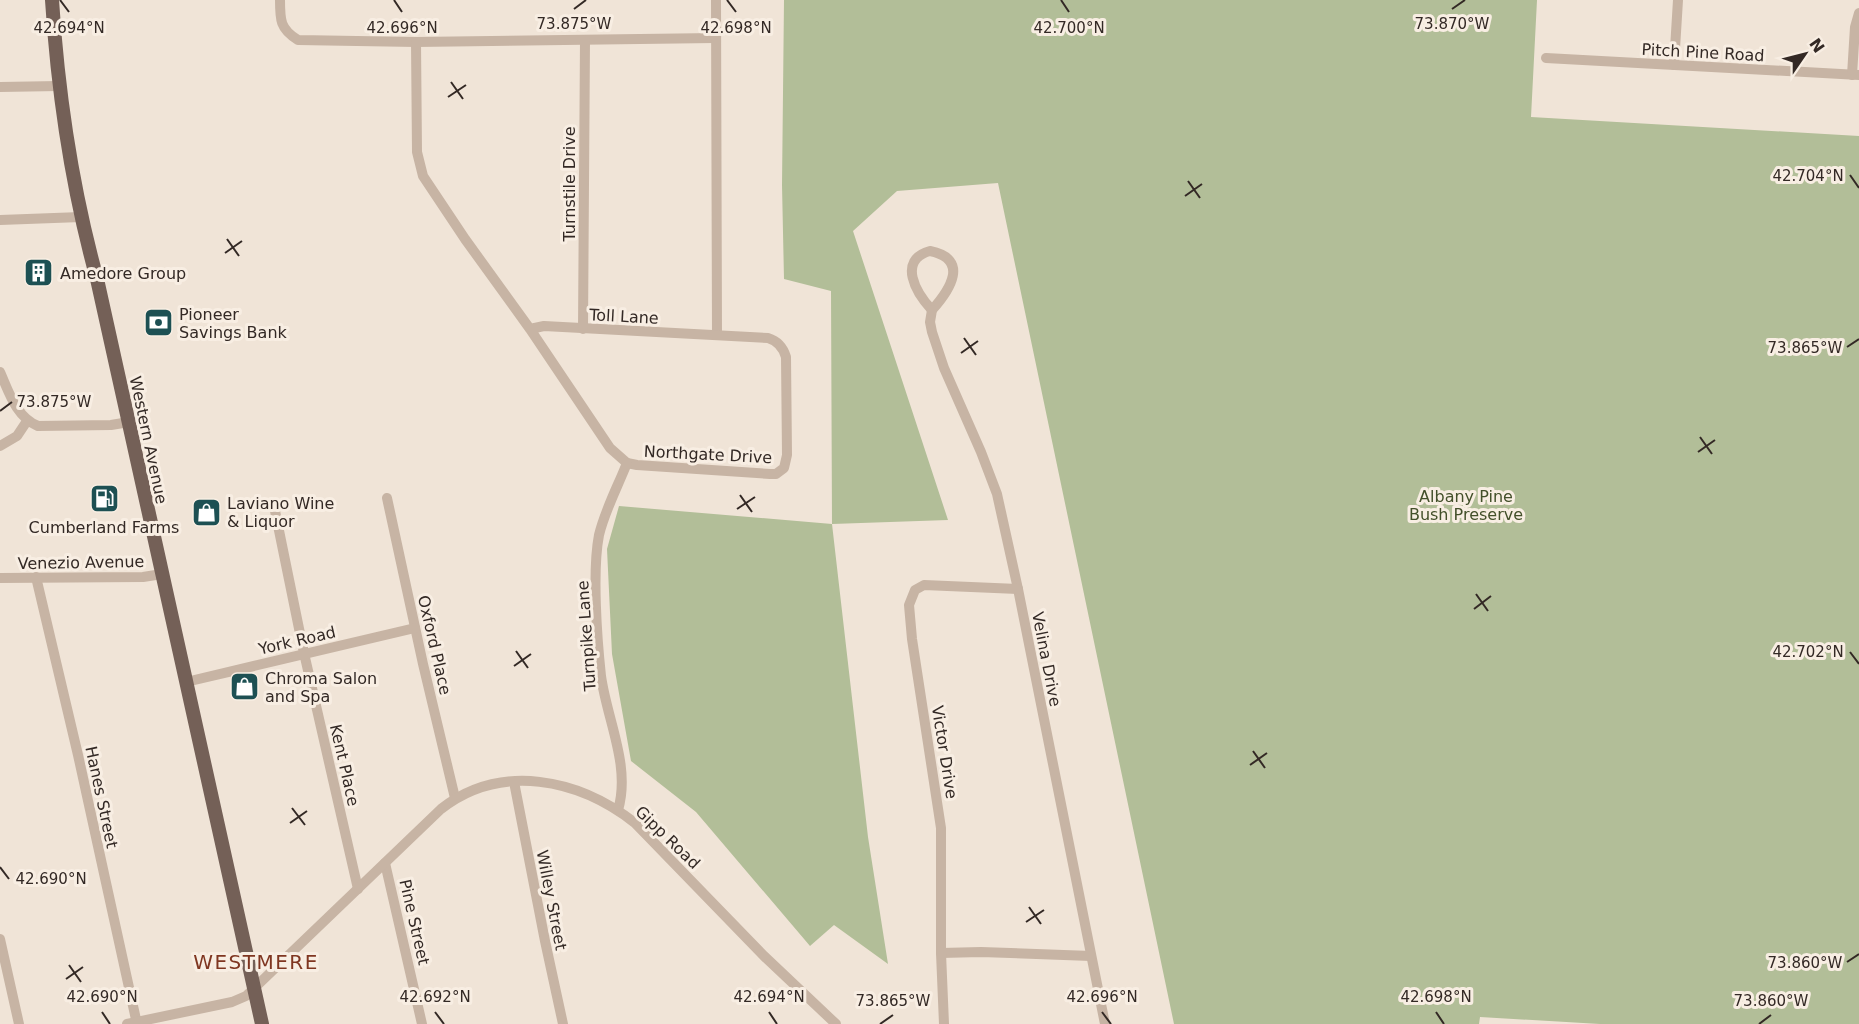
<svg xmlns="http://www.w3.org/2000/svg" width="1859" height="1024" font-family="'DejaVu Sans',sans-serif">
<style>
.green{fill:#b2be98}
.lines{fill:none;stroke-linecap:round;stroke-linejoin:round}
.minor{stroke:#c7b4a4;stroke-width:10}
.major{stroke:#746057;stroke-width:14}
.ticks{fill:none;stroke:#332925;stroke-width:2}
.labels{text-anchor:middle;stroke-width:6;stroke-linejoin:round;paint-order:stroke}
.street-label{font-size:16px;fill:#332925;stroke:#f8eee3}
.poi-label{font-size:16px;fill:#332925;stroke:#f8eee3;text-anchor:start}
.park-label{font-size:16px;fill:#43502a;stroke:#f8eee3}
.quarter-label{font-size:20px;letter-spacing:1.5px;fill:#7f3621;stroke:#f8eee3}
.ticks-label{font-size:15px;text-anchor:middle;fill:#332925;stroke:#f8eee3;stroke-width:6;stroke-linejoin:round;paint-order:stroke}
</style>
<rect width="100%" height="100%" fill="#f0e4d7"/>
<path class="green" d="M784,0H1537L1531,117L1859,136V1024H1600L1480,1017L1479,1024H1174L998,183L897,191L853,231L948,520L832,524L868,837L888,964L834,925L810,946L696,812L631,761L612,654L607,549L619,506L832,524L831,291L784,279L782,185Z"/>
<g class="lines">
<g class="minor">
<path d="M280,0C280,20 280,29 298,40L416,42L715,38"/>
<path d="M716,0L717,335"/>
<path d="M416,42L417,152L423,176L465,239L530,329L610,448L627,463L637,465L770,474H776L784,468L787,455L786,357C783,347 778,341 768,338L544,326L530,329"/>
<path d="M1546,58L1859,75"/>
<path d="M1674,65L1678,0"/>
<path d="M1852,75L1855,27L1859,13"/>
<path d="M0,87L59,86"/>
<path d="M0,220L81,217"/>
<path d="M930,251C970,259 950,290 932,310C916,293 897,260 930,251Z"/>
<path d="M932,310L930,322L932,332L944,368L981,452L997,494L1018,589L1105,1024"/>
<path d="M583,329L585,40"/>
<path d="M0,372C9,392 16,417 38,426L111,425L129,422"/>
<path d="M0,446L17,436L27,421"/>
<path d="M387,498L423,664L455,798"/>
<path d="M274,506L304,653L358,889"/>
<path d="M36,577L78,755L137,1024"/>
<path d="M0,578L143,577L162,574"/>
<path d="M186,682L415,628"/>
<path d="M514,782L545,941L563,1024"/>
<path d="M618,810C631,766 607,720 601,676C597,639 592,571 599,535C605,510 618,486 627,463"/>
<path d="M385,863L422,1024"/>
<path d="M0,939L19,1024"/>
<path d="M941,953L981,952L1091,956"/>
<path d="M127,1024L232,1002L246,996L441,809C501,762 579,779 635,823L764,956L836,1024"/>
<path d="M944,1024L941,953V828L912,639L909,605L915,590L924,585L1018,589"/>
</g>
<path class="major" d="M52,0C58,95 72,188 97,279L262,1024"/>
</g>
<path class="ticks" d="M60,0L69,12M394,0L402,12M727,0L736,12M1061,0L1069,12M574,9L586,0M1452,9L1465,0M451,82L463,99M448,97L466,85M1850,175L1859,188M1188,181L1200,198M1185,196L1202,184M227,239L239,256M225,253L242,241M964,338L976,355M1847,347L1859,339M961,353L978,341M0,411L12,402M1700,437L1712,454M1698,452L1715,440M740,495L752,512M737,509L755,497M1476,594L1488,611M1474,609L1491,596M516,651L528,668M1850,652L1859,664M514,666L531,654M1253,751L1265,768M1250,765L1267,753M292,808L305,825M290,823L307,811M0,867L9,879M1029,907L1041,924M1026,922L1044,910M1847,962L1859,954M69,965L81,982M66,979L83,967M102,1012L110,1024M435,1012L444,1024M769,1012L777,1024M1102,1012L1111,1024M1436,1012L1444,1024M880,1024L893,1015M1759,1024L1771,1015"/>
<defs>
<symbol id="building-square" viewBox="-11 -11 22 22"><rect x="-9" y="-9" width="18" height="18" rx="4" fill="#1d5053" stroke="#f8eee3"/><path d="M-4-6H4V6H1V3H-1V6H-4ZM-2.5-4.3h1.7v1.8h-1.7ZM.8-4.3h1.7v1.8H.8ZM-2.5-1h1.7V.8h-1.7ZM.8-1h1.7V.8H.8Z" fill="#fff"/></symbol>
<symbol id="bank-square" viewBox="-11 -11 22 22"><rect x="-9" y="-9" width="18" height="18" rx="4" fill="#1d5053" stroke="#f8eee3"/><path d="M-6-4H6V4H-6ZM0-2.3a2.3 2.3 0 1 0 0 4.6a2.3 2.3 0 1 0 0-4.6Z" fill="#fff"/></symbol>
<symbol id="fuel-square" viewBox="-11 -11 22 22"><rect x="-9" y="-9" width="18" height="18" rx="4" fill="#1d5053" stroke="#f8eee3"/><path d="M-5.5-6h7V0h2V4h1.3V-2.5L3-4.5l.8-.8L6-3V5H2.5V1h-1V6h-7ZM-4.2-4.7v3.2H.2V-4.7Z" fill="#fff"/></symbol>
<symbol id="shop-square" viewBox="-11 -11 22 22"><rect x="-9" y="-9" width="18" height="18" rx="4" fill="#1d5053" stroke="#f8eee3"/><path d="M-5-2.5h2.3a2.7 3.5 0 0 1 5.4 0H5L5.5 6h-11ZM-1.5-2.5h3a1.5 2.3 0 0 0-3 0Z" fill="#fff"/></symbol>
</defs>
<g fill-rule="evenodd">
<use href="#building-square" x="22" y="256" width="33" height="33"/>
<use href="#bank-square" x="142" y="306" width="33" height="33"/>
<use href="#fuel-square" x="88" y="482" width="33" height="33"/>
<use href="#shop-square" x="190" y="496" width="33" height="33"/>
<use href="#shop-square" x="228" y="670" width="33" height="33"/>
</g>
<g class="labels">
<g class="street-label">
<text transform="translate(1703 52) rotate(3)" y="6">Pitch Pine Road</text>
<text transform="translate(569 184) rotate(-90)" y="6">Turnstile Drive</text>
<text transform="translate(624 316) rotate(3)" y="6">Toll Lane</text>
<text transform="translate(149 440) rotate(78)" y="6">Western Avenue</text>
<text transform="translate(708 454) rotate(3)" y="6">Northgate Drive</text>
<text transform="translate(81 562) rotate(-1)" y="6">Venezio Avenue</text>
<text transform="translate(586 636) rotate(-94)" y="6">Turnpike Lane</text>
<text transform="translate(297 640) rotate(-13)" y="6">York Road</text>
<text transform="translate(435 645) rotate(77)" y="6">Oxford Place</text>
<text transform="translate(1047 659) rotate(79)" y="6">Velina Drive</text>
<text transform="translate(945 752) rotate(81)" y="6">Victor Drive</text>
<text transform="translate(345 765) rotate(77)" y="6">Kent Place</text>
<text transform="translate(102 797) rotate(78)" y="6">Hanes Street</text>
<text transform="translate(668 837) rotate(44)" y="6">Gipp Road</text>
<text transform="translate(552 900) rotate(79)" y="6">Willey Street</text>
<text transform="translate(415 922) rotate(77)" y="6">Pine Street</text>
</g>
<g class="poi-label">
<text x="60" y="279">Amedore Group</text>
<text x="179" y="320">Pioneer<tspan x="179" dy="18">Savings Bank</tspan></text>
<text x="227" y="509">Laviano Wine<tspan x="227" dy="18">&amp; Liquor</tspan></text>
<text x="104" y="533" text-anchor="middle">Cumberland Farms</text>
<text x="265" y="684">Chroma Salon<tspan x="265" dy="18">and Spa</tspan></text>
</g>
<g class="park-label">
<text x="1466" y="502">Albany Pine<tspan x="1466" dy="18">Bush Preserve</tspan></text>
</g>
<g class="quarter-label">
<text x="256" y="969">WESTMERE</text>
</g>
</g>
<g class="ticks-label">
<text x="574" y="29">73.875°W</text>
<text x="1452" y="29">73.870°W</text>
<text x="69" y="33">42.694°N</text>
<text x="402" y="33">42.696°N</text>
<text x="736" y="33">42.698°N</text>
<text x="1069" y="33">42.700°N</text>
<text x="1808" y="181">42.704°N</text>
<text x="1805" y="353">73.865°W</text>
<text x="54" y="407">73.875°W</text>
<text x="1808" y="657">42.702°N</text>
<text x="51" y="884">42.690°N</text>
<text x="1805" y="968">73.860°W</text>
<text x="102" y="1002">42.690°N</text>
<text x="435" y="1002">42.692°N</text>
<text x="769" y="1002">42.694°N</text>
<text x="1102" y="1002">42.696°N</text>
<text x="1436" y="1002">42.698°N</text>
<text x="893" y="1006">73.865°W</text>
<text x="1771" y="1006">73.860°W</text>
</g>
<g transform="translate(1805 54) rotate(55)" stroke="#f8eee3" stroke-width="4.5" paint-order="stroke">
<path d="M0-4.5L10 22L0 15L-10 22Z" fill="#332925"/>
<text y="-9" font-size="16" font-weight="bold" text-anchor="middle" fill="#332925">N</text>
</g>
</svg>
